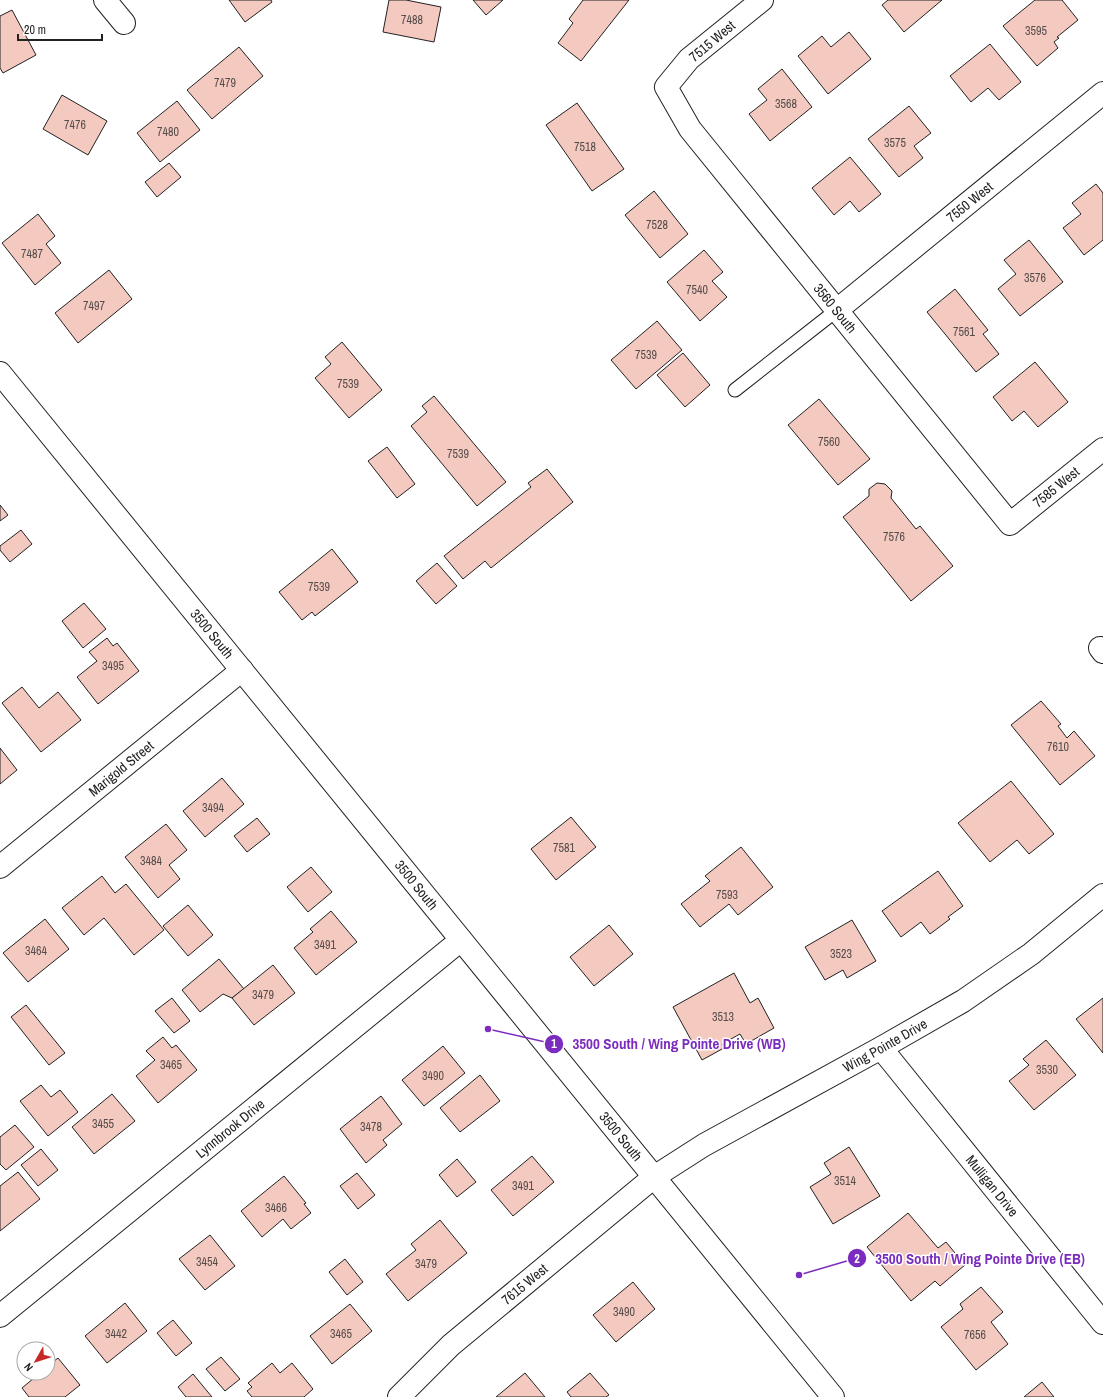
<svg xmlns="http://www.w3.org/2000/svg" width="1103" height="1397" font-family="'Archivo Narrow',sans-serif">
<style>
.building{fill:#f3c9c0;stroke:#222}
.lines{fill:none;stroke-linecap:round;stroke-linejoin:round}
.lane-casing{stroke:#222;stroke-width:15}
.street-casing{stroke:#222;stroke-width:24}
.primary-casing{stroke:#222;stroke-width:24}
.lane{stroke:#fff;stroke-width:13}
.street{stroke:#fff;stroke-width:22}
.primary{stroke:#fff;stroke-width:22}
.labels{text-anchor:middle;stroke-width:3;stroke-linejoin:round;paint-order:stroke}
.number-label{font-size:12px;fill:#564c4a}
.street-label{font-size:14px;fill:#222;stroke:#fff}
.leader{fill:none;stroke:#7b2cbf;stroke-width:1.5}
.callout-dot{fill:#7b2cbf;stroke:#fff;stroke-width:1.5}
.mark-label{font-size:12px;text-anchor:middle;font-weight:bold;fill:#fff}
.callout-label{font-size:15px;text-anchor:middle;font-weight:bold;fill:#7b2cbf;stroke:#fff;stroke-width:3;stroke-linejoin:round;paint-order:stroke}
</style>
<rect width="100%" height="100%" fill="#fff"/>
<g class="building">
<path d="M229,0H271L272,2L245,22Z"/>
<path d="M389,0H406L441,7L434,42L383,32Z"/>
<path d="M473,0H503L486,15Z"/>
<path d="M583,0H629L581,61L558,43L573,23L569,19Z"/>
<path d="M888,0H942L904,32L882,5Z"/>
<path d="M1035,0H1062L1078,20L1057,37L1059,38L1054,42L1058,48L1037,66L1003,26Z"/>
<path d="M12,10L36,55L3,73L0,68V16Z"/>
<path d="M849,32L871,59L828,94L798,56L822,36L831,47Z"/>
<path d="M990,44L1021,82L999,100L988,88L971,102L950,76Z"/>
<path d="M239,47L263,76L212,119L187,90Z"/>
<path d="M782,69L812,107L770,141L749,114L767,100L758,89Z"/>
<path d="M62,95L107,121L88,155L43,129Z"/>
<path d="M177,101L200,130L160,162L137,133Z"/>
<path d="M577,103L624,169L592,191L546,125Z"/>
<path d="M909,106L931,133L914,146L923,158L899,177L868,139Z"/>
<path d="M850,157L881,194L859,212L850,201L834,215L812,188Z"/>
<path d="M169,163L181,177L157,197L145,182Z"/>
<path d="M1096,184L1103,193V240L1084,255L1063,228L1081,214L1072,203Z"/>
<path d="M654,191L688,234L660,258L625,215Z"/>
<path d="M38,214L55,236L46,244L61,263L35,285L2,243Z"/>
<path d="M1029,240L1063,282L1020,316L998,289L1016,274L1004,260Z"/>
<path d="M704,250L723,272L712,281L727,297L700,321L667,282Z"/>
<path d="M109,270L132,299L78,343L55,313Z"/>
<path d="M955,289L988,330L983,334L999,354L976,372L927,312Z"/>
<path d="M657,321L682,350L636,389L611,360Z"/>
<path d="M342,342L382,390L349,418L315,378L331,364L325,357Z"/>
<path d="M683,353L710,385L685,407L657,375Z"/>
<path d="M1035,362L1068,402L1038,427L1024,411L1012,421L993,397Z"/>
<path d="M434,396L506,482L477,506L411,426L427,412L422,406Z"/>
<path d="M819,399L870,459L838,485L788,425Z"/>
<path d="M387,447L415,484L397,498L368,461Z"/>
<path d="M547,469L573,502L491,568L485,561L463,579L444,556L531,487L528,483Z"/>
<path d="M877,483L885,484L892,491L891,498L916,529L920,526L953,566L911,601L843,517L869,496V489Z"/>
<path d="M0,505L8,515L0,521Z"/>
<path d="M21,530L32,544L10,562L0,550V546Z"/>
<path d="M332,549L358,582L315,616L312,612L302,620L279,592Z"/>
<path d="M437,563L457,586L436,604L416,581Z"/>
<path d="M84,603L106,629L83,648L62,621Z"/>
<path d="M107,638L113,646L117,643L139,671L98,704L77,677L97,661L89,652Z"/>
<path d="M22,687L39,708L58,692L81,720L41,752L2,703Z"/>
<path d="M1041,701L1061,724L1058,726L1067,738L1074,731L1095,756L1060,785L1011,725Z"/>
<path d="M0,748L17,770L0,784Z"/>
<path d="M222,778L244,804L205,837L183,811Z"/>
<path d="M1011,781L1054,834L1029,854L1017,840L990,862L958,823Z"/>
<path d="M571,817L596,847L556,880L531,849Z"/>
<path d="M257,818L270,834L247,852L234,836Z"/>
<path d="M166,824L187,850L169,865L180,879L158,898L125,857Z"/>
<path d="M741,847L773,887L738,915L729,904L700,927L681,904L710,881L705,876Z"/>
<path d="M311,867L332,892L308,912L287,887Z"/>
<path d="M938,871L963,906L948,917L950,919L930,934L921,922L901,937L882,911Z"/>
<path d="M102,876L115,893L126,884L164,930L134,955L104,918L84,935L62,908Z"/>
<path d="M188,905L213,935L188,956L163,926Z"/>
<path d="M331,911L357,942L316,975L294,948L313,932L310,929Z"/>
<path d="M45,919L69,949L28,982L3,953Z"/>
<path d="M852,920L876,961L847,978L843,970L825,980L805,947Z"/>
<path d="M609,925L633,954L594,986L570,957Z"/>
<path d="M219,959L244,989L232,998L223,994L200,1012L182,990Z"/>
<path d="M273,965L295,993L254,1025L232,998Z"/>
<path d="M734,973L750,1003L758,998L774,1028L746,1044L740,1034L722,1044L724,1048L702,1060L673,1007Z"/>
<path d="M172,998L190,1021L174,1033L155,1011Z"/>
<path d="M1103,998V1053L1076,1019Z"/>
<path d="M26,1005L65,1053L49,1065L11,1017Z"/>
<path d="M163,1037L172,1048L176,1045L197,1070L158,1103L136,1076L155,1060L146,1051Z"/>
<path d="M1046,1040L1076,1075L1034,1110L1009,1081L1029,1065L1023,1059Z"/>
<path d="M443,1046L465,1073L424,1106L402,1080Z"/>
<path d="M480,1075L500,1101L460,1132L440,1108Z"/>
<path d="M41,1085L51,1097L60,1090L78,1112L48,1136L20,1101Z"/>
<path d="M112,1094L135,1121L94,1154L72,1127Z"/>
<path d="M381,1096L402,1124L383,1140L387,1145L366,1163L340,1129Z"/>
<path d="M15,1125L34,1147L6,1170L0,1164V1137Z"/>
<path d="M849,1147L880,1196L833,1224L810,1187L831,1174L824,1163Z"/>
<path d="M41,1149L58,1170L38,1186L21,1165Z"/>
<path d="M532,1156L554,1182L513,1216L491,1190Z"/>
<path d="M457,1159L476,1182L457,1197L439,1175Z"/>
<path d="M18,1172L40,1199L0,1231V1186Z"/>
<path d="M357,1173L375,1195L358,1209L340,1186Z"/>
<path d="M284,1176L306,1203L304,1204L311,1213L291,1229L283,1219L262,1237L241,1211Z"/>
<path d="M908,1213L938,1248L946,1242L965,1265L940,1286L935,1281L911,1301L867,1247Z"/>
<path d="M440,1220L467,1253L408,1301L386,1274L416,1250L411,1244Z"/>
<path d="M210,1235L235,1266L205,1290L179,1259Z"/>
<path d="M345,1259L363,1282L347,1295L329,1272Z"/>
<path d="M633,1282L655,1309L616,1342L593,1315Z"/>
<path d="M981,1287L1003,1312L991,1322L1008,1344L976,1370L941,1327L963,1309L960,1304Z"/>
<path d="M125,1303L147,1331L107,1363L85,1336Z"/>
<path d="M350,1304L372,1331L332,1364L310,1336Z"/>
<path d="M173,1320L192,1343L176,1356L157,1333Z"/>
<path d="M221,1357L240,1379L225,1391L206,1369Z"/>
<path d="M58,1358L80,1385L65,1397H29L22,1388L40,1373H48V1366Z"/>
<path d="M272,1363L280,1373L292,1363L313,1389L304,1397H252L247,1391L252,1387L248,1383Z"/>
<path d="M525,1373L545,1397H496Z"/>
<path d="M590,1373L609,1395L606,1397H571L567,1392Z"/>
<path d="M193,1374L212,1397H186L178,1387Z"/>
<path d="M1042,1382L1054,1397H1024Z"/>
</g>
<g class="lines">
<defs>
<path id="lane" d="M735,390L837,310"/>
<g id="street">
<path d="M105,0L124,23"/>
<path id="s1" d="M762,0L689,59L666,87L690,129L1010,524L1103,449"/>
<path id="s2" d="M837,310L1103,93"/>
<path d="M1100,648L1103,652"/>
<path id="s3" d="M0,867L242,670"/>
<path id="s4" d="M881,1048L1103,1323"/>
<path id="s5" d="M0,1316L461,940"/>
<path id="s6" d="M399,1397L451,1345L654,1177L704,1145L881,1048L963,1001L1031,954L1103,895"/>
</g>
<g id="primary">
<path id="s7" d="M0,373L833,1397"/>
</g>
</defs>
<use href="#lane" class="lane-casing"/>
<use href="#street" class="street-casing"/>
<use href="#primary" class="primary-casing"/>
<use href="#lane" class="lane"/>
<use href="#street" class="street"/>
<use href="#primary" class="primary"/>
</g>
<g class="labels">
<g class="number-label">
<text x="412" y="24">7488</text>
<text x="1036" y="35">3595</text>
<text x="225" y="87">7479</text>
<text x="786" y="108">3568</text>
<text x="75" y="129">7476</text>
<text x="168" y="136">7480</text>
<text x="895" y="147">3575</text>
<text x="585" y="151">7518</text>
<text x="657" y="229">7528</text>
<text x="32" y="258">7487</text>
<text x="1035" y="282">3576</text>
<text x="697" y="294">7540</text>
<text x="94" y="310">7497</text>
<text x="964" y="336">7561</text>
<text x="646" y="359">7539</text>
<text x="348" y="388">7539</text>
<text x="829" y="446">7560</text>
<text x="458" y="458">7539</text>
<text x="894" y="541">7576</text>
<text x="319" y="591">7539</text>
<text x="113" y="670">3495</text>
<text x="1058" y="751">7610</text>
<text x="213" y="812">3494</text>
<text x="564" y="852">7581</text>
<text x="151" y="865">3484</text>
<text x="727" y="899">7593</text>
<text x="325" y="949">3491</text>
<text x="36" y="955">3464</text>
<text x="841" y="958">3523</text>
<text x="263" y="999">3479</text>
<text x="723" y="1021">3513</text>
<text x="171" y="1069">3465</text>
<text x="1047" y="1074">3530</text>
<text x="433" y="1080">3490</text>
<text x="103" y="1128">3455</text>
<text x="371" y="1131">3478</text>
<text x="845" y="1185">3514</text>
<text x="523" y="1190">3491</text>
<text x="276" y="1212">3466</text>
<text x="207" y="1266">3454</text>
<text x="426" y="1268">3479</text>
<text x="624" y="1316">3490</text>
<text x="116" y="1338">3442</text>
<text x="341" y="1338">3465</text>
<text x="975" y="1339">7656</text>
</g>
<g class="street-label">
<text transform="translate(712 41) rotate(-40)" y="5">7515 West</text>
<text dy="5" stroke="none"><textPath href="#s2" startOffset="171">7550 West</textPath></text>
<text dy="5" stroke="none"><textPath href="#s1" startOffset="409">3560 South</textPath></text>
<text dy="5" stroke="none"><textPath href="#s1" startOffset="746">7585 West</textPath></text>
<text dy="5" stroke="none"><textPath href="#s7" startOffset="336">3500 South</textPath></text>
<text dy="5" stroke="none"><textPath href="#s3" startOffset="156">Marigold Street</textPath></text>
<text dy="5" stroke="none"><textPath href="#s7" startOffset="660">3500 South</textPath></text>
<text dy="5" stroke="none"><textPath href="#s6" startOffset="603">Wing Pointe Drive</textPath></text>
<text dy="5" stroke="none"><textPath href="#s5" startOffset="297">Lynnbrook Drive</textPath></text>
<text dy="5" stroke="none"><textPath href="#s7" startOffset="984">3500 South</textPath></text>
<text dy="5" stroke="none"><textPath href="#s4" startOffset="177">Mulligan Drive</textPath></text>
<text dy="5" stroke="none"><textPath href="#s6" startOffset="169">7615 West</textPath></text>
</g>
</g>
<path class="leader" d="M488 1029L554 1044M799 1275L857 1258"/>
<g class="callout-dot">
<circle cx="488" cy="1029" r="4"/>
<circle cx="799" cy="1275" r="4"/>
<circle cx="554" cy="1044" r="10"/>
<circle cx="857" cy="1258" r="10"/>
</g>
<g class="mark-label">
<text x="554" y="1048">1</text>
<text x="857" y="1263">2</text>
</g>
<g class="callout-label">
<text x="679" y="1049">3500 South / Wing Pointe Drive (WB)</text>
<text x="980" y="1264">3500 South / Wing Pointe Drive (EB)</text>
</g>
<g transform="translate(36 1361) rotate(231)"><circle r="19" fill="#ffffff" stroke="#a7a7a7"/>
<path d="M0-3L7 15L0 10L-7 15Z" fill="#c62828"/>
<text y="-6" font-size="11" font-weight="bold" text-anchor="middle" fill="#222222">N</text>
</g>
<path d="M18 34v6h84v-6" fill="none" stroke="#222222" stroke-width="2"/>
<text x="24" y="34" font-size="12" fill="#222222" stroke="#ffffff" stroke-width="3" paint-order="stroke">20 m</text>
</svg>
